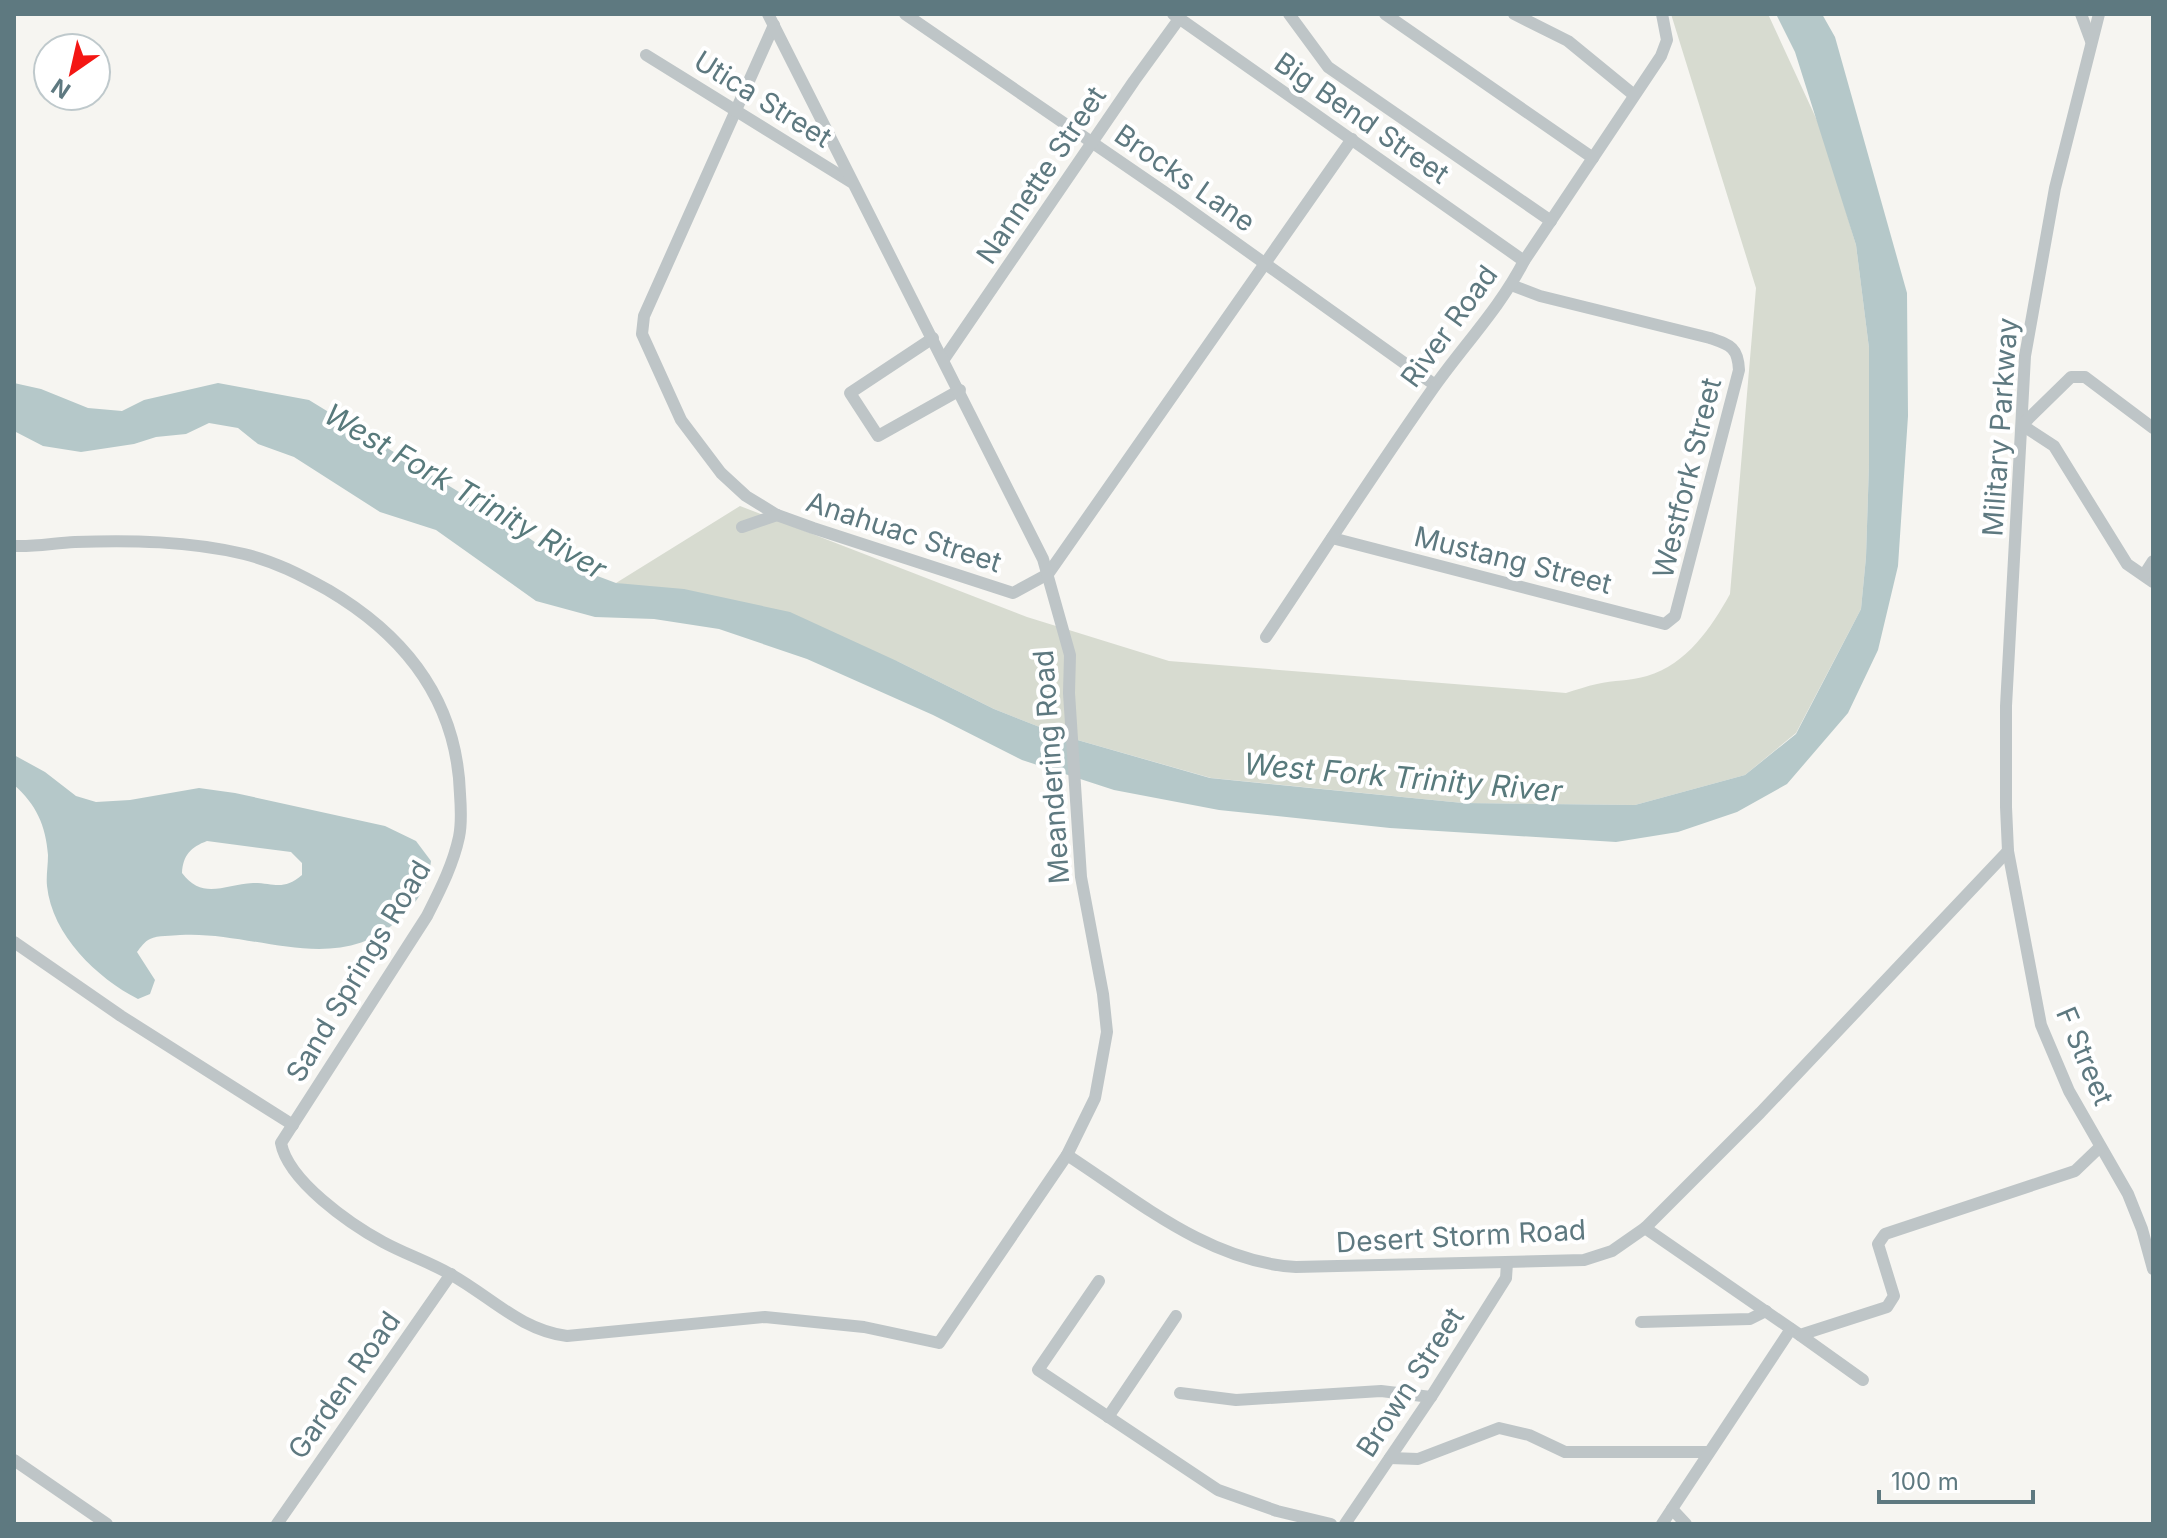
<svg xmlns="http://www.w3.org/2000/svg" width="2167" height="1538" font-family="Inter,sans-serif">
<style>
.green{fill:#d7dbd0}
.water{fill:#b5c8c9;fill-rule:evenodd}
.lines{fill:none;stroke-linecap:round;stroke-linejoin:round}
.minor{stroke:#bec5c7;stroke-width:12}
.labels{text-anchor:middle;stroke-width:8;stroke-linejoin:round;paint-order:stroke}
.street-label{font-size:28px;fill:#5e7980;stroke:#fff}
.water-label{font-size:30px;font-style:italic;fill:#587a7c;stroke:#fff}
</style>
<rect width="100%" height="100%" fill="#f6f5f1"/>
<path class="green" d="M1671,14H1768L1821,129L1856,245L1869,348V464L1866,557L1861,609L1796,733L1745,775L1635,805L1463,803L1211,778L1060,735L994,709L899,662L616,583L740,506L1027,617L1169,661L1566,693C1576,690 1587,686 1597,684C1613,680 1631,681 1647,676C1687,664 1711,628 1730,594L1756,288Z"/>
<g class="water">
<path d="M1776,14H1822L1835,37L1907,293L1908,416L1898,566L1878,650L1848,713L1787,784L1737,812L1678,832L1616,842L1390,828L1219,810L1114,790L1022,760L933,715L807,659L719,629L654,619L595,617L536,601L436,530L380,512L294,457L258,444L238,428L209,423L186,434L156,437L134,444L81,452L43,446L14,431V383L41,389L88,408L122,411L144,400L218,383L309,400L490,511L568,565L616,583L684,589L790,612L899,662L994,709L1060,735L1210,778L1463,803L1635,805L1745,775L1796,734L1861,609L1866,557L1869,464V348L1856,245L1795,52Z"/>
<path d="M14,755L45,772L76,796L96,802L130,800L199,788L235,793L385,826L416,841L431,861C428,886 419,901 400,918C338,979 254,930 180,935C172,936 158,935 150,939C145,941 140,948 137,952L155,980L150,994L138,999C97,978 52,935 47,886C46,876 48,866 48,855C46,826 36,804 14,785ZM207,841L291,852L302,863V875C283,891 275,883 253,883C225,884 203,901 182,873C183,855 191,847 207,841Z"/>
</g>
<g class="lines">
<g class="minor">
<path d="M905,14L1176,200L1435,385"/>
<path d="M1173,14L1524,261"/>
<path d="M1289,14L1328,67L1551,221"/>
<path d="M1385,14L1593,158"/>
<path d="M1514,14L1568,41L1634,95"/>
<path d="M2081,14L2091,41"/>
<path d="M2099,14L2055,188L2025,356L2006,706V807L2008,851L2041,1025L2069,1091L2128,1194L2142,1229L2153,1269"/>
<path d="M774,25L644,316L642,334L681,420L721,473L746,496L777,515L813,528L1013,593L1048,574L1352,139"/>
<path d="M646,55L851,182"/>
<path d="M933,338L850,393L878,436L960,390"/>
<path d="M944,359L1134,81L1179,19"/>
<path d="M2153,428L2085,377H2071L2022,425L2054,446L2127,564L2153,582"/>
<path d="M742,527L777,515"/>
<path d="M1332,538L1665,624L1675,616L1739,370C1738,347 1730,345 1710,338L1540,296L1511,285"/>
<path d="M14,546C35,547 54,543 75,542C131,540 189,541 244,554C274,561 301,575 328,590C406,636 457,701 460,794C461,808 462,823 459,837C453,865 440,890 427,916L281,1143C288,1181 350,1224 383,1242C405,1254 429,1262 450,1274C490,1296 520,1330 567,1336L765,1317L864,1327L939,1343L1067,1155L1095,1098L1107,1032L1103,994L1081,877L1069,693L1070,655L1043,559L768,14"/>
<path d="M2144,575L2153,561"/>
<path d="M1266,637C1321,555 1375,471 1432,390C1462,347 1500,308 1524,261L1661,56L1667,40L1662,14"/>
<path d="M14,942L121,1016L293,1125"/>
<path d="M1067,1155C1138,1201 1209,1262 1296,1267L1584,1260L1612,1251L1645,1228L1760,1113L2008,851"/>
<path d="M1645,1228L1800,1335L1887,1307L1894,1296L1878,1244L1885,1234L2075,1171L2100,1147"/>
<path d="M1099,1281L1038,1370L1218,1490L1277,1511L1331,1524"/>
<path d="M1641,1322L1750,1319L1766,1311"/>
<path d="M1800,1335L1863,1380"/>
<path d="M1180,1393L1236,1400L1381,1391L1431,1397"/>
<path d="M1108,1417L1176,1316"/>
<path d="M1390,1458L1418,1459L1499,1428L1529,1435L1565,1452H1709"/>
<path d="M14,1460L107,1524"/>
<path d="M1672,1509L1686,1524"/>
<path d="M277,1524L451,1274"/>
<path d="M1345,1524L1431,1397L1506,1278L1507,1263"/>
<path d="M1662,1524L1791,1329"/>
</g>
</g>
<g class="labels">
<g class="street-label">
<text transform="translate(763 99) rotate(32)" y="10">Utica Street</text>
<text transform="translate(1362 118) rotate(35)" y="10">Big Bend Street</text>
<text transform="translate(1041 175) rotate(-56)" y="10">Nannette Street</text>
<text transform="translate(1185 178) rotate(35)" y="10">Brocks Lane</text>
<text transform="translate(1449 326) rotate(-54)" y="10">River Road</text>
<text transform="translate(2000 427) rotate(-86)" y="10">Military Parkway</text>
<text transform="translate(1687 478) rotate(-76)" y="10">Westfork Street</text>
<text transform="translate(904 532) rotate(18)" y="10">Anahuac Street</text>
<text transform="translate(1513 560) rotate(14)" y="10">Mustang Street</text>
<text transform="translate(1051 767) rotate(-94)" y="10">Meandering Road</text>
<text transform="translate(358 971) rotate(-59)" y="10">Sand Springs Road</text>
<text transform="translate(2085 1056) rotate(67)" y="10">F Street</text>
<text transform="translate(1461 1236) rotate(-3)" y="10">Desert Storm Road</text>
<text transform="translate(1410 1382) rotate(-57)" y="10">Brown Street</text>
<text transform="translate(344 1385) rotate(-55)" y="10">Garden Road</text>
</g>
<g class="water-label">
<text transform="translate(465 492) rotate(30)" y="10">West Fork Trinity River</text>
<text transform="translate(1403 778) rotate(5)" y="10">West Fork Trinity River</text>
</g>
</g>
<rect width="2167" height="1538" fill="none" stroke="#5e7980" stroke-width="32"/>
<g transform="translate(72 72) rotate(214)"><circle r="38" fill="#ffffff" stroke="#bfc9cc" stroke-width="2"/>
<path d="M0-6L14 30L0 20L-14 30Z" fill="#f41613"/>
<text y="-12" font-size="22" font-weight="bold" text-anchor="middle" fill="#5e7980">N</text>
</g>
<path d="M1879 1490v12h154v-12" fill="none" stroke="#5e7980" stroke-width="4"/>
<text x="1891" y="1490" font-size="24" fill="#5e7980" stroke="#ffffff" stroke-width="6" paint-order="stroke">100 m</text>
</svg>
